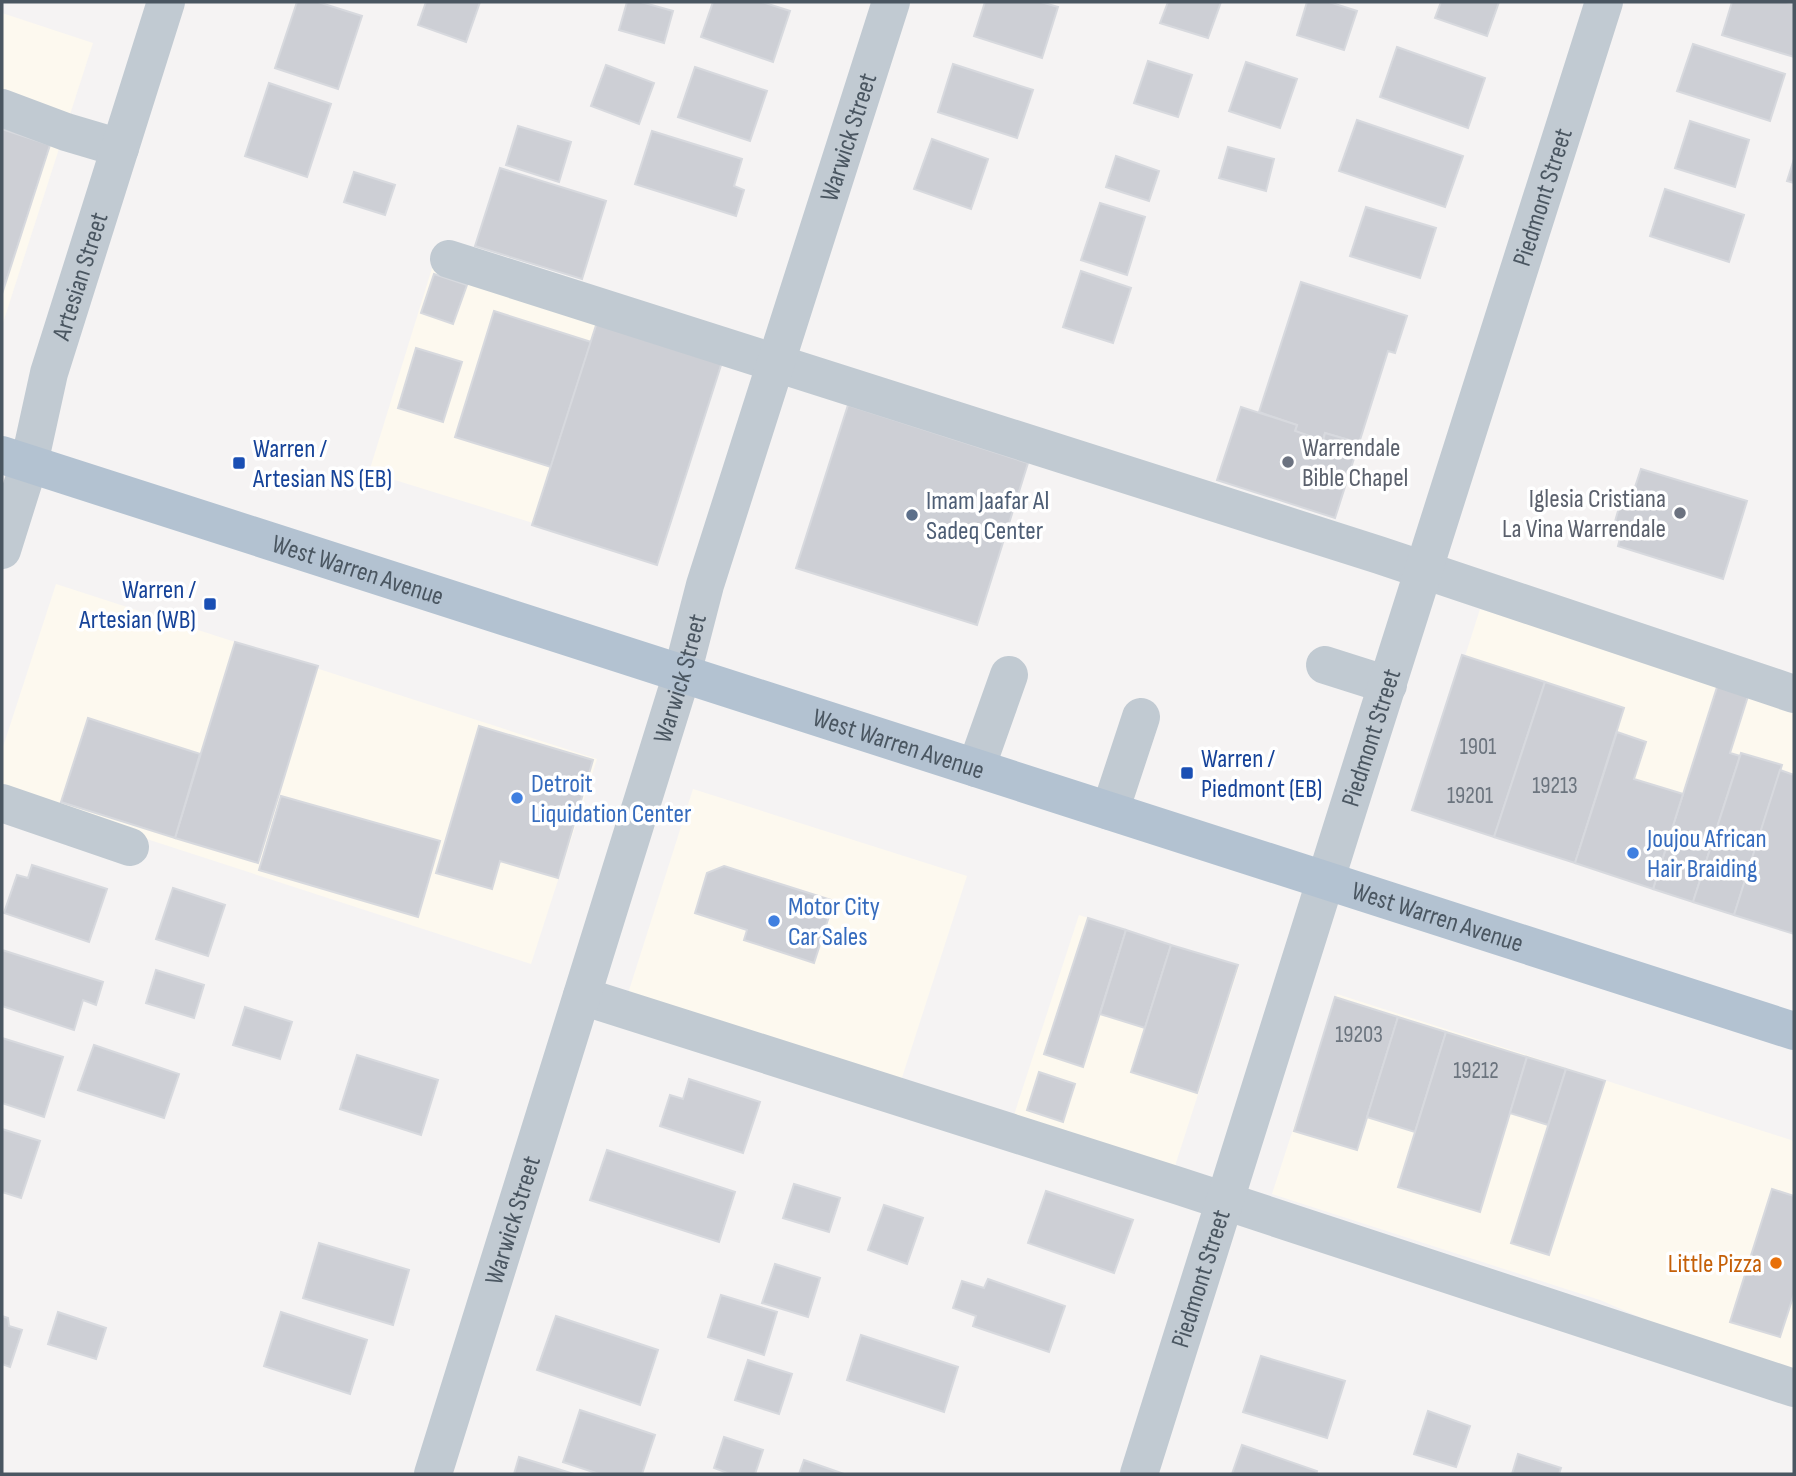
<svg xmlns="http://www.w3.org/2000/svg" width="1796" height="1476" font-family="'Sofia Sans Condensed',sans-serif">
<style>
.commercial{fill:#fdf9ef}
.building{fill:#cdcfd5;stroke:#d7d9de;stroke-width:2}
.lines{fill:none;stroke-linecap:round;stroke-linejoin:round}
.minor{stroke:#c1cad2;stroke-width:38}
.major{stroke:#b3c2d1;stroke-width:38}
.worship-dot{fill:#6b7280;stroke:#fff;stroke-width:2.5}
.transit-dot{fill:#1a4fb4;stroke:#fff;stroke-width:2.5}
.service-dot{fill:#5c6f8a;stroke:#fff;stroke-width:2.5}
.shop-dot{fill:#3f7fe0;stroke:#fff;stroke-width:2.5}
.food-dot{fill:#e8710a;stroke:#fff;stroke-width:2.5}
.labels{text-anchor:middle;stroke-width:7;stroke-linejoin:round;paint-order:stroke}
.number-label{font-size:23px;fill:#6b747e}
.street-label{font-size:26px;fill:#4a5661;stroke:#fff}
.worship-label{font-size:26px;fill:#5b616d;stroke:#fff;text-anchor:start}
.transit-label{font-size:26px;fill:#164399;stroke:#fff;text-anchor:start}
.service-label{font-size:26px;fill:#4e5e75;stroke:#fff;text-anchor:start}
.shop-label{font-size:26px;fill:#366cbe;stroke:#fff;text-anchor:start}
.food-label{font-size:26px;fill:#c56008;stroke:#fff;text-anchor:end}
</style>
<rect width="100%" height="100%" fill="#f5f3f3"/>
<g class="commercial">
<path d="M2,13L93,43L2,326Z"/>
<path d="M433,265L723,355L659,562L369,472Z"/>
<path d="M56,584L597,759L531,964L2,792V750Z"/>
<path d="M1480,609L1794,708V930L1416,811Z"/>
<path d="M693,789L967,876L898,1090L625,1003Z"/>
<path d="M1079,915L1239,967L1175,1166L1014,1115Z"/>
<path d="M1337,994L1794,1141V1374L1716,1350L1600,1300L1272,1194Z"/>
</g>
<g class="building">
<path d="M297,2H318L362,16L338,89L275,68Z"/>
<path d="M426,2H480L466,42L418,25Z"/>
<path d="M627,2H641L673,11L664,43L619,30Z"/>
<path d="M713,2H762L790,11L773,62L701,37Z"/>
<path d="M985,2H1041L1058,7L1042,58L974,36Z"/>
<path d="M1168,2H1221L1208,38L1160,23Z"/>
<path d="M1307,2H1329L1357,11L1344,50L1297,35Z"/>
<path d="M1441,2H1499L1487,36L1435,18Z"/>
<path d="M1732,2H1786L1794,4V57L1722,35Z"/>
<path d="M1693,44L1785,74L1770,121L1677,91Z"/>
<path d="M1397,47L1485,78L1468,128L1380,97Z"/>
<path d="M1148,61L1192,75L1178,117L1134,103Z"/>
<path d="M1246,62L1297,79L1280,128L1229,111Z"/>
<path d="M953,64L1033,90L1017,138L938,112Z"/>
<path d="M606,65L654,83L639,124L591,106Z"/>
<path d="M695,67L767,91L750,141L678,117Z"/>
<path d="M269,83L331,104L307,177L245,156Z"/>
<path d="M1357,120L1463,156L1445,207L1339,171Z"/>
<path d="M1690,121L1749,140L1735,187L1675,168Z"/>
<path d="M518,126L571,142L559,182L506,165Z"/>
<path d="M2,129L50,145L2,294Z"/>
<path d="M652,131L742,159L734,186L744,190L736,216L635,184Z"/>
<path d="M932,139L988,159L971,209L914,189Z"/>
<path d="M1228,147L1274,159L1266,191L1219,178Z"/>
<path d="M1116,156L1159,171L1149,201L1106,187Z"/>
<path d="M1794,159V183L1787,181Z"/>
<path d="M500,168L606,201L582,279L475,246Z"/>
<path d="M354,172L395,185L385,215L344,202Z"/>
<path d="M1665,189L1744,215L1729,262L1650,236Z"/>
<path d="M1100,203L1145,217L1127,275L1081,260Z"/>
<path d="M1366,207L1436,228L1420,278L1350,256Z"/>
<path d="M1081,271L1131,288L1113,343L1063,327Z"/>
<path d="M434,274L467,285L453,324L421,313Z"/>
<path d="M1301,282L1407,316L1395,353L1388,351L1359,443L1325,433L1323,441L1295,431L1297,425L1259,412Z"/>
<path d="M494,311L591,342L551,467L455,437Z"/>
<path d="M598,319L723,359L657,565L532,525Z"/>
<path d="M416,348L462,362L443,422L398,408Z"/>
<path d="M848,405L1028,463L977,625L796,568Z"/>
<path d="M1241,407L1297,425L1295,431L1323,441L1325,433L1359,443L1335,518L1217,480Z"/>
<path d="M1641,469L1747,501L1723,579L1618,546L1623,527L1614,525L1624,490L1633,493Z"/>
<path d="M235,642L318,666L258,863L175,838Z"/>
<path d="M1462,655L1545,682L1494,837L1412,810Z"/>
<path d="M1545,682L1624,708L1575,863L1494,837Z"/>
<path d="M1718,684L1749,693L1730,753L1740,756L1693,902L1653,889Z"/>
<path d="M88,718L200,754L175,838L61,802Z"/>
<path d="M479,726L593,760L558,878L500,861L492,889L436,873Z"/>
<path d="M1617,732L1646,742L1634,779L1683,794L1653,889L1575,863Z"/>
<path d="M1741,753L1782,765L1734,915L1693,902Z"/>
<path d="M1780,770L1794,775V934L1734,915Z"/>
<path d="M281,796L440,841L418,917L259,870Z"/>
<path d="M32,865L107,889L89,942L4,913L17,875L28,878Z"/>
<path d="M724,866L834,901L814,963L744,940L747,930L695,913L707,873Z"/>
<path d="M173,888L225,905L208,956L156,939Z"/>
<path d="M1088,918L1126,930L1083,1067L1044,1054Z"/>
<path d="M1126,930L1171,945L1145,1028L1100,1014Z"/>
<path d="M1171,945L1238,965L1197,1093L1131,1072Z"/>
<path d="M2,950L103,982L96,1005L83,1000L74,1030L2,1006Z"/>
<path d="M156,970L204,985L194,1018L146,1003Z"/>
<path d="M1335,997L1398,1017L1357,1150L1294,1131Z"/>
<path d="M245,1007L292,1022L280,1059L233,1045Z"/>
<path d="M1398,1017L1446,1032L1415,1132L1367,1117Z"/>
<path d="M1446,1032L1527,1057L1480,1212L1398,1187Z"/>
<path d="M2,1038L63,1057L44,1117L2,1103Z"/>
<path d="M94,1045L179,1074L164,1118L78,1090Z"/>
<path d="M357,1055L438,1080L421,1135L340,1109Z"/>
<path d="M1527,1057L1566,1069L1548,1125L1510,1113Z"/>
<path d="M1566,1069L1605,1081L1549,1255L1511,1243Z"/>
<path d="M1039,1072L1075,1084L1063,1122L1027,1110Z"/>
<path d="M689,1079L760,1102L743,1153L660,1126L670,1095L683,1099Z"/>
<path d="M2,1129L40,1141L21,1198L2,1192Z"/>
<path d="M607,1150L735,1192L719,1242L590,1200Z"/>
<path d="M794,1184L840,1198L829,1232L783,1218Z"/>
<path d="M1772,1189L1794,1196V1294L1780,1337L1730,1322Z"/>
<path d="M1046,1191L1133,1220L1114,1273L1028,1243Z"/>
<path d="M884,1205L923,1218L907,1264L868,1250Z"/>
<path d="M319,1243L409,1270L393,1325L303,1298Z"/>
<path d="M775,1264L820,1278L808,1317L762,1303Z"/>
<path d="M988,1279L1065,1306L1049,1352L973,1326L976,1316L953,1308L962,1281L984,1288Z"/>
<path d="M721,1295L777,1312L764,1355L708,1337Z"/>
<path d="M58,1312L106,1328L96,1359L48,1344Z"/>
<path d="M281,1312L367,1340L350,1394L264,1366Z"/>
<path d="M2,1316L8,1318L9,1326L22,1330L10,1367L2,1364Z"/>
<path d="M556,1316L658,1350L640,1405L537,1370Z"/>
<path d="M861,1335L958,1367L944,1412L847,1380Z"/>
<path d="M1261,1356L1345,1381L1327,1438L1243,1412Z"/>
<path d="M748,1360L792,1374L779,1414L735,1400Z"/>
<path d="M580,1410L655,1435L642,1474H599L563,1462Z"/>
<path d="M1428,1411L1470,1426L1456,1467L1414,1454Z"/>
<path d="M724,1437L763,1450L755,1474H730L714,1468Z"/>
<path d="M1242,1445L1317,1471L1316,1474H1232Z"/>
<path d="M1518,1454L1561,1468L1559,1474H1512Z"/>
<path d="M519,1457L574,1474H514Z"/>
<path d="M804,1460L844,1474H799Z"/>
</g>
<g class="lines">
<g class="minor">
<path d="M2,108L66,132L120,148"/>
<path d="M449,259L1379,555L1794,694"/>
<path id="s1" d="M2,550L29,464L49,373L166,2"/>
<path d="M1325,665L1388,685"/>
<path d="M976,768L1009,675"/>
<path d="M2,803L130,847"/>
<path d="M1110,811L1141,717"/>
<path d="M582,996L1179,1186L1794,1388"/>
<path id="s2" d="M433,1474L682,674L705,585L891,2"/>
<path id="s3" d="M1139,1474C1292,983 1448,492 1604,2"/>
</g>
<path class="major" id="s4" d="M2,455L1794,1031"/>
</g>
<g class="worship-dot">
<circle cx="1288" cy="462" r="7"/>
<circle cx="1680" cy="513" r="7"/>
</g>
<g class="transit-dot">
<rect x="232" y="456" width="14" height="14" rx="3.5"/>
<rect x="203" y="597" width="14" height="14" rx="3.5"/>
<rect x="1180" y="766" width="14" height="14" rx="3.5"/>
</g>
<circle class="service-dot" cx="912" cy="515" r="7"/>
<g class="shop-dot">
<circle cx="517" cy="798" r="7"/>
<circle cx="1633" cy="853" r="7"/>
<circle cx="774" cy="921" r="7"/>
</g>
<circle class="food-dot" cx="1776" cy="1263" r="7"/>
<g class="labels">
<g class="number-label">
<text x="1478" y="754">1901</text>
<text x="1555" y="793">19213</text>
<text x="1470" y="803">19201</text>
<text x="1359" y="1042">19203</text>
<text x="1476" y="1078">19212</text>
</g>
<g class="street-label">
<text dy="9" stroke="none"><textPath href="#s2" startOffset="1400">Warwick Street</textPath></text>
<text dy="9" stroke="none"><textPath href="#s3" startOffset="1339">Piedmont Street</textPath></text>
<text dy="9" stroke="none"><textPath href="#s1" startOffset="285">Artesian Street</textPath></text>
<text dy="9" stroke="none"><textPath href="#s4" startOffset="374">West Warren Avenue</textPath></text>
<text dy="9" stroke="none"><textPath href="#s2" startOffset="833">Warwick Street</textPath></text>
<text dy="9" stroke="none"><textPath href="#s3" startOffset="772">Piedmont Street</textPath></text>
<text dy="9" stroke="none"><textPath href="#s4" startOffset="942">West Warren Avenue</textPath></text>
<text dy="9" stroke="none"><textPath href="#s4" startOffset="1508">West Warren Avenue</textPath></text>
<text dy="9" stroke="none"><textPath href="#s2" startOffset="266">Warwick Street</textPath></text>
<text dy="9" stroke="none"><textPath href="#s3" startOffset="205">Piedmont Street</textPath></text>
</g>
<g class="worship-label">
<text x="1302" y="456">Warrendale<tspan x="1302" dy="30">Bible Chapel</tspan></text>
<text x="1666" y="507" text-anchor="end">Iglesia Cristiana<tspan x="1666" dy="30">La Vina Warrendale</tspan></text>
</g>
<g class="transit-label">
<text x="253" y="457">Warren /<tspan x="253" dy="30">Artesian NS (EB)</tspan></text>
<text x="196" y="598" text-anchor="end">Warren /<tspan x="196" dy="30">Artesian (WB)</tspan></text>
<text x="1201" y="767">Warren /<tspan x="1201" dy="30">Piedmont (EB)</tspan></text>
</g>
<g class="service-label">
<text x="926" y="509">Imam Jaafar Al<tspan x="926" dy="30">Sadeq Center</tspan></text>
</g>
<g class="shop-label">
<text x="531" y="792">Detroit<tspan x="531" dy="30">Liquidation Center</tspan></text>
<text x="1647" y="847">Joujou African<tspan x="1647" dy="30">Hair Braiding</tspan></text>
<text x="788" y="915">Motor City<tspan x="788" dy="30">Car Sales</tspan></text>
</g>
<g class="food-label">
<text x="1762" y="1272">Little Pizza</text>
</g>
</g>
<rect width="1796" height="1476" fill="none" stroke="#4a5661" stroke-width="7"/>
</svg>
